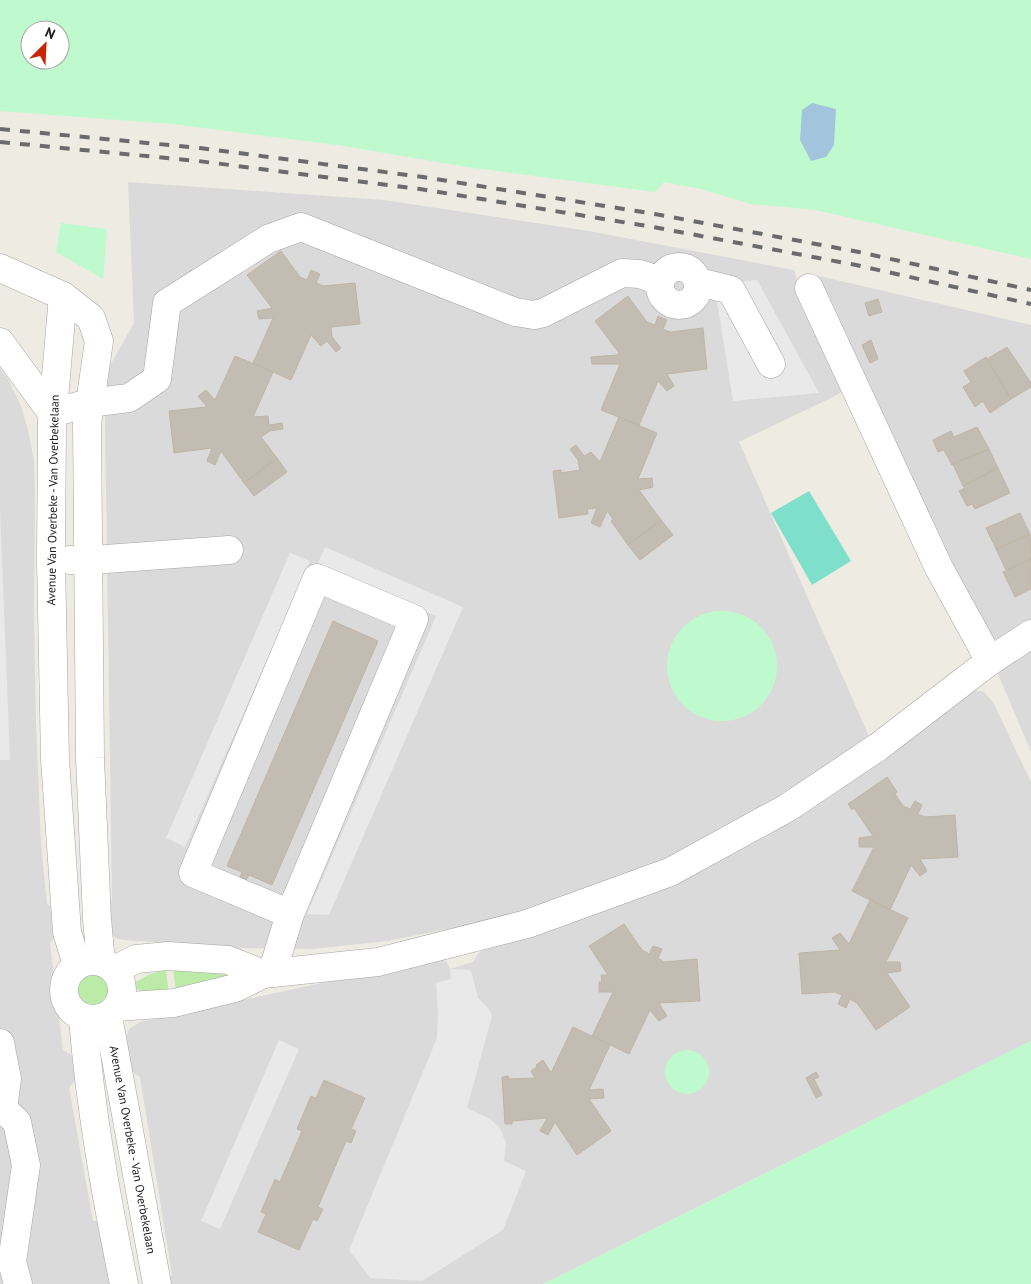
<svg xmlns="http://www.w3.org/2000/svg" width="1031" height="1284" font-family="'PT Sans',sans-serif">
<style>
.residential{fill:#dbdada}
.grass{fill:#bceaa7}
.park{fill:#befacd;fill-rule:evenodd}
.pitch{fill:#7edfcb}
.parking{fill:#e9e9e9}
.water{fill:#a2c5dd}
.building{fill:#c3bcb2;stroke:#c0b5a4}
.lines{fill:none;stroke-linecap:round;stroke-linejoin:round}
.minor-casing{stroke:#a4a4a4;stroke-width:29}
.minor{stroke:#fff;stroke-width:28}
.rail{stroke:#6b6b6b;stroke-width:4;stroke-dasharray:10 10;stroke-linecap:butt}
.labels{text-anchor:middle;stroke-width:5;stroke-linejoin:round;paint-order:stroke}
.street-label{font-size:12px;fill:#1d1d1d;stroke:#fff}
</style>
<rect width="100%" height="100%" fill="#eeece2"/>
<g class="residential">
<path d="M128,182L384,200L589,231L794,270L798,283L845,387L840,393L833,397L739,442L880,761L974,690L984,692L993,702L1031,782V1041L543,1284H166L172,1275L140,1077L129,1070L125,1040L129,1029L140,1022L439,958L447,962L450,969L473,962L478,954L484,949L481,922L388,941L313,949L231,948L125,940L118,939L112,935L105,906L112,900L105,423L108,369L134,323Z"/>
<path d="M806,273L1031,325V752L998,674L1000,670L1023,653L1008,632L992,643L980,632Z"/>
<path d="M0,368L8,379L21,406L28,430L34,460L35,490L34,611L36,723L41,843L47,904L56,911L58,933L50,943L63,1050L73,1056L77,1078L69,1088L93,1221H99L112,1284H0Z"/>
</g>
<g class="grass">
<path d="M173,969L228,970L232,975L176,993Z"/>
<path d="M166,970L169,994L147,993L129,986L150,974Z"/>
<circle cx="92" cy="990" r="18"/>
</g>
<g class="park">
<path d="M0,0H1031V259L815,210L751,204L701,189L664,182L655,192L474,168L337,145L172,124L0,111ZM30,30H60V60H30Z"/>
<path d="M61,223L107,229L103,279L56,252Z"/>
<circle cx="722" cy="666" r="55"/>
<path d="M1031,1041V1284H543Z"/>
<circle cx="687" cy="1072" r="22"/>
</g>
<path class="pitch" d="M809,491L851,561L812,585L771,513Z"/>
<g class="parking">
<path d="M757,280L819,393L733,401L714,283Z"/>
<path d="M0,510L10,760H0Z"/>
<path d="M325,547L463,607L329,915L307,914L436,616L317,565Z"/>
<path d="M290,553L310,561L185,847L166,838Z"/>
<path d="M450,969L471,970L478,998L489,1009L492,1016L467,1108L490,1119L500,1128L506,1144L504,1161L526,1171L503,1230L422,1281L370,1278L349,1250L437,1038L438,1011L436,983L451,979Z"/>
<path d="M279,1040L299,1049L220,1229L201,1221Z"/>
</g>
<path class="water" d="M812,103L836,109L834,145L826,157L811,161L800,140L802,110Z"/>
<g class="building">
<path d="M281,251L300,277L307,280L311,270L320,274L316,283L323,286L355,283L360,324L331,327L332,337L341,348L336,352L327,341L321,346L311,335L291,380L253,363L273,318L259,319L257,311L272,308L247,275Z"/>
<path d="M628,296L647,322L655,325L658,316L667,320L663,329L670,332L703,328L707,369L667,374L674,386L667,391L658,381L639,425L601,410L620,364H592L591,357L617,355L619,353L595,321Z"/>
<path d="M878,299L882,312L869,316L865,303Z"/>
<path d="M871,340L878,359L870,363L862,345Z"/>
<path d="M1007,347L1031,383V387L1011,399L987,359Z"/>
<path d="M235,356L273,372L253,417L268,416L269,425L282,423L283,429L270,431L261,437L277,458L244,483L221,451L215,465L207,461L212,448L174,453L169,411L207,407L198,396L206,390L215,400Z"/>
<path d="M986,357L1011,399L990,413L983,401L975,407L963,387L971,382L964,371Z"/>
<path d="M619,417L657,433L638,479L652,478L653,487L639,490L661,520L628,545L611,521L613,519L607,511L600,527L591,523L597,508L587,509L588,514L559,518L553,471L561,470V473L580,470L578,460L570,449L576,445L584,456L591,452L600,462Z"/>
<path d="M977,427L989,449L952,465L944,450L938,452L933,440L951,431L954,437Z"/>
<path d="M989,449L998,468L963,486L953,464Z"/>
<path d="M277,458L287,472L254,496L244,483Z"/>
<path d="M998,468L1010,493L975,509L972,504L967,506L959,491L965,488L963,486Z"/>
<path d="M1020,513L1030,534L996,549L986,528Z"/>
<path d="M661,520L673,535L640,560L628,545Z"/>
<path d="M1030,534L1031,559L1006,570L996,549Z"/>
<path d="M1031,559V589L1015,597L1003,572Z"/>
<path d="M333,621L378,641L272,885L249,875L245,882L239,880L242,872L227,866Z"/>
<path d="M887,777L897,792L895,794L903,806L910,809L915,801L922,805L918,814L925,817L955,815L958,857L920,859L927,871L920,876L911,865L890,910L852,891L874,847H859V838L873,836L854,808L852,810L848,804Z"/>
<path d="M870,900L908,918L886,962H900L901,971L887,973L910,1007L876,1030L857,1003L850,999L846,1008L838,1004L842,995L835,992L802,994L799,953L840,950L832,938L840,933L849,944Z"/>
<path d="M624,924L642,950L649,954L653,946L662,949L658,958L664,962L697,959L700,1001L659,1003L667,1016L659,1021L650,1010L629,1054L592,1036L613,992H599V982H602L601,975H608L589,946Z"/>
<path d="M573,1027L610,1045L589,1090L603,1089L604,1098L589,1099L611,1131L577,1155L555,1122L548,1135L540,1131L547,1118L512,1121V1124H505L502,1077L508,1076L509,1079L535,1078L531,1071L537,1067L536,1065L543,1060L551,1073Z"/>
<path d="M816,1072L819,1077L814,1079L822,1095L816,1098L806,1078Z"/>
<path d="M324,1080L365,1098L351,1129L356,1131L351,1143L346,1141L318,1207L323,1209L317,1221L313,1219L299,1250L258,1232L266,1214L261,1212L275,1179L280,1182L302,1131L297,1129L311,1096L316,1098Z"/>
</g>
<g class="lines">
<defs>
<g id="minor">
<circle cx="679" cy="286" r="19"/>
<path d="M0,268L63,296L91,318L99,341L87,424L90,758L97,919L101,962"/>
<path d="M699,282L731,290L771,364"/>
<path d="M809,288L939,568L990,661"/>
<path d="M63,296L52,422L51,561L55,759L67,932L77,965"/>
<path d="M0,342L52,413"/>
<path d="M52,413L89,403L129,398L157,379L167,303L268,239L301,227L515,312L534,315L543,313L622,273L640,274L660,281"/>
<path d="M70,560L106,559L229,550"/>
<circle cx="93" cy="990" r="29"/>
<path d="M115,970L136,959L168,956L228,960L263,974L378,962L527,924L670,872L787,808L878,747L990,661L1031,634"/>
<path d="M272,973L290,914L414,619L317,578L193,873L290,914"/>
<path d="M117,1007L174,1003L235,988L263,974"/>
<path id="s1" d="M108,1016L157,1284"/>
<path d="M83,1018C90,1108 106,1196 124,1284"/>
<path d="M0,1043L7,1079L3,1109"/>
<path d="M0,1108L3,1109L17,1122L26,1165L12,1262L18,1284"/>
</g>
</defs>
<use href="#minor" class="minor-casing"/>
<use href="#minor" class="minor"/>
<g class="rail">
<path d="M0,129L200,148L423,177L655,214L859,252L1031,290"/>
<path d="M0,142L198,161L420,189L653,227L856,265L1031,304"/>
</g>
</g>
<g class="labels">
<g class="street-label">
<text transform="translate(53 500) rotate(-89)" y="4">Avenue Van Overbeke - Van Overbekelaan</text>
<text dy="4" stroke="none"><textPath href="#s1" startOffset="136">Avenue Van Overbeke - Van Overbekelaan</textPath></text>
</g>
</g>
<g transform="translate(45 45) rotate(24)"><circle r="24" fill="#ffffff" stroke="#a5a5a5"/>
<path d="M0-4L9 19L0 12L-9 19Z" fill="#c92400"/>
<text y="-8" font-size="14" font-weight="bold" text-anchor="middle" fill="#1d1d1d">N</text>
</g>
</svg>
